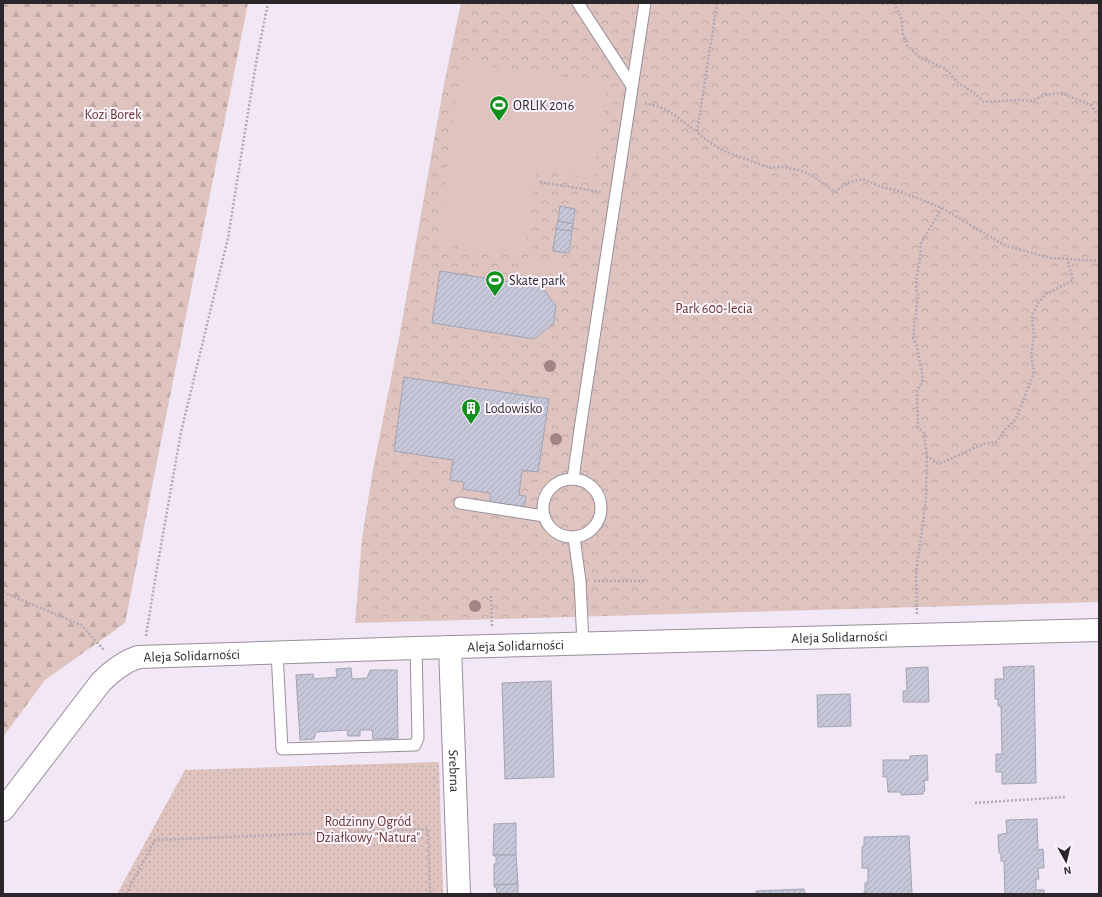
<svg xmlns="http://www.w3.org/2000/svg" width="1102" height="897" font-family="'Alegreya Sans',sans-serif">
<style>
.grass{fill:url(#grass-dots)}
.forest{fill:url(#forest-firs)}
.park{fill:url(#park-crowns)}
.pitch{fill:#dec3bf}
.building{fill:url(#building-hatch);stroke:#a2a3b3}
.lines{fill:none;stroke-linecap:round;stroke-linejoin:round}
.lane-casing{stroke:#998f9c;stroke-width:13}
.street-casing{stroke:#998f9c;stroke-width:24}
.path{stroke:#b2a9b4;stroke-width:2.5;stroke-dasharray:2 2;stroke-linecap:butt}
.lane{stroke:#fff;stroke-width:11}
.street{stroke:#fff;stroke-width:22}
.tree{fill:#a48386}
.labels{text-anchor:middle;stroke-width:4;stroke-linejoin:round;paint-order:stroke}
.poi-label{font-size:14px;fill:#2a262b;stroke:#fdf6ff;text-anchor:start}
.park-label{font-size:14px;fill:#65322c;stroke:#fdf6ff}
.street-label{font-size:14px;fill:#2a262b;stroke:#fdf6ff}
</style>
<defs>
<pattern id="grass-dots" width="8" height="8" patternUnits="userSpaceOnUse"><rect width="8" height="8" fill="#dec3bf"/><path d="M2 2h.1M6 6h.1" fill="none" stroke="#bfa7a4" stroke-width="1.8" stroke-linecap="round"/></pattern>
<pattern id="forest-firs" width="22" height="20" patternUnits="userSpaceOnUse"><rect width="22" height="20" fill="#dec3bf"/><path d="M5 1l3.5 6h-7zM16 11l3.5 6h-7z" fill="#bfa7a4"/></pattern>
<pattern id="park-crowns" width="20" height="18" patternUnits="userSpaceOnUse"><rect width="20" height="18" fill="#dec3bf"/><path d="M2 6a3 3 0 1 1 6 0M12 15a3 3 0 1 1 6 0" fill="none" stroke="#bfa7a4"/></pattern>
<pattern id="building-hatch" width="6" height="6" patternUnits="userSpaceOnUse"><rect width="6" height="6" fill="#c6c7d8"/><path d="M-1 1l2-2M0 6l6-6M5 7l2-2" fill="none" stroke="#aaabba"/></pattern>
</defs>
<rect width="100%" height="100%" fill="#f2e7f5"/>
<path class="grass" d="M439,762L443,894H117L185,770Z"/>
<path class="forest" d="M3,3H248L125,623L45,680L3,737Z"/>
<path class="park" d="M461,3H1099V602L355,623L362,538L373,470L400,333L444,84Z"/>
<g class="pitch">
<path d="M461,62L608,83L593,178L537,169L525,255L437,243Z"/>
<path d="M522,258L564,264L553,330L536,343L428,325L436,270L474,276L475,271L519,278Z"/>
</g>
<g class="building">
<path d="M560,206L575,209L573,224L558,221Z"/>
<path d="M558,221L573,224L572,231L556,229Z"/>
<path d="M556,229L572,231L569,253L553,251Z"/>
<path d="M440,271L542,287L556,306L553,326H550L534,339L432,323Z"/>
<path d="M404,377L549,399L538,472L522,470L519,495L526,496L524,508L490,503V493L463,489L464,482L450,480L453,460L394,451Z"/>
<path d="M1034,666L1036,783L1002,784V772H996V754H1002L1001,706H998V699H995V679H1004L1003,667Z"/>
<path d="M928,667L929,702H903V691H907L906,668Z"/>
<path d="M351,668L352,679L367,678L370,670H397L398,738L373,739L372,730H360V736H348L347,730L316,732L314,739L300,740L296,675L313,674L314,679L337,677L336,669Z"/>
<path d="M551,681L554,777L505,779L502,683Z"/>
<path d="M850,694L851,726L818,727L817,695Z"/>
<path d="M927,755L928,780L924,781L925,791H923V794L901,795V792H888L887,777H883V760H910V756Z"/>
<path d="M1037,819L1038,850L1043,849L1044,868H1038L1039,879H1036V890H1044V894H1005L1004,861H1001V854L999,853L998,835L1007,833L1006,820Z"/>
<path d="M516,823V855H493L494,824Z"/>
<path d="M909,836L912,894H863V893L865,892V883L868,882V868H862V847L864,846V837Z"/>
<path d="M493,855H516L518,884L494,885V864H496V857Z"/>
<path d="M518,884V894H495H497L496,887H494V885Z"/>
<path d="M804,889L805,894H756V891Z"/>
</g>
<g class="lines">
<defs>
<g id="lane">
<path d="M578,3L632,86"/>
<path d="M573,479L580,429L645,3"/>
<circle cx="572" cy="508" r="29"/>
<path d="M460,503L544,516"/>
<path d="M574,537L580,581L583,644"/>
<path d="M277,652L282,749L415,745L418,738L416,648"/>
</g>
<g id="street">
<path id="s1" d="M450,647L459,894"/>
<path id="s2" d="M3,810L101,682C112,671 123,662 138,657L416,648L1099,630"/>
</g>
</defs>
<use href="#lane" class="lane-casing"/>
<use href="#street" class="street-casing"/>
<g class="path">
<path d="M717,3L697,132L709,142L724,151L771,168C782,165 801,170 811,175C819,180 827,187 835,192L847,183L863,179L882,187L896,190L942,208L1006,246L1051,258L1099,261"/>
<path d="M894,3L901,16L903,34L907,45L919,57L946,69L957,82L973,92L984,102L1018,100L1032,101L1045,95L1061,93L1091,105L1099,116"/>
<path d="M645,103L666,109L696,131"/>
<path d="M540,182L601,192"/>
<path d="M942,208L920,245C923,261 912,280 918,295L913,337L917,346L923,379L917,391L918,428L924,433L927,456L939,464L983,444L996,442L1005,430L1016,419L1034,373L1031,355L1034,337L1032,316L1038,303L1046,294L1073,280L1067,259"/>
<path d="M594,581H644"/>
<path d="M3,592L81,625L105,651"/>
<path d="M491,596L492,626"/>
<path d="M917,614L916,574L926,498L927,456"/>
<path d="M146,636L157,568L181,432L228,238L256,63L268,3"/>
<path d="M975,803L1065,797"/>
<path d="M126,894L155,840L428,829L430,894"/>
</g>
<use href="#lane" class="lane"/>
<use href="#street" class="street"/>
</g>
<g class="tree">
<circle cx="550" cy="366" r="6"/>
<circle cx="556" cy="439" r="6"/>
<circle cx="475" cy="606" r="6"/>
</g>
<defs>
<symbol id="stadium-pin" viewBox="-11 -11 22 30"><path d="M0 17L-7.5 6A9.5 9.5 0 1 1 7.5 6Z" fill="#14901f" stroke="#fdf6ff"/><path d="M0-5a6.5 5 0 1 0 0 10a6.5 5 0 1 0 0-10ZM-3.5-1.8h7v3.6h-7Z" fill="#fff"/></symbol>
<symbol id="building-pin" viewBox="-11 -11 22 30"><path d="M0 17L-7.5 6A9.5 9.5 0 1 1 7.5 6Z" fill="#14901f" stroke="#fdf6ff"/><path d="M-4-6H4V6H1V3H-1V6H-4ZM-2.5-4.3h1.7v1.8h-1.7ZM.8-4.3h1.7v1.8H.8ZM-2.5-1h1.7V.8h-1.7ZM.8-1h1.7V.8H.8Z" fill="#fff"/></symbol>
</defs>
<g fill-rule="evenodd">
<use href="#stadium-pin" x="488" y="94" width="22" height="30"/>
<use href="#stadium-pin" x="484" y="269" width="22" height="30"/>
<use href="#building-pin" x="460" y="397" width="22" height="30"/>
</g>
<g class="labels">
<g class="poi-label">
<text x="513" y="110">ORLIK 2016</text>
<text x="509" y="285">Skate park</text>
<text x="485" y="413">Lodowisko</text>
</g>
<g class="park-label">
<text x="113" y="119">Kozi Borek</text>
<text x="714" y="313">Park 600-lecia</text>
<text x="368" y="826">Rodzinny Ogród<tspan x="368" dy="16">Działkowy "Natura"</tspan></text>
</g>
<g class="street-label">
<text dy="5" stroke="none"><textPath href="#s2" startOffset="908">Aleja Solidarności</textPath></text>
<text dy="5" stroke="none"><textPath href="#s2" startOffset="584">Aleja Solidarności</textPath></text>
<text dy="5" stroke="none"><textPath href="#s2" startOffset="260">Aleja Solidarności</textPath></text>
<text dy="5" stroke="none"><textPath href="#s1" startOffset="124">Srebrna</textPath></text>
</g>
</g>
<rect width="1102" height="897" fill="none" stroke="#2a262b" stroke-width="8"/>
<g transform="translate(1066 861) rotate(172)" stroke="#fdf6ff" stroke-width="3" paint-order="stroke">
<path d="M0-3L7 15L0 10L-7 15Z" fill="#2a262b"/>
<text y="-6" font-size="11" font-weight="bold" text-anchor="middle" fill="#2a262b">N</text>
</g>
</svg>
